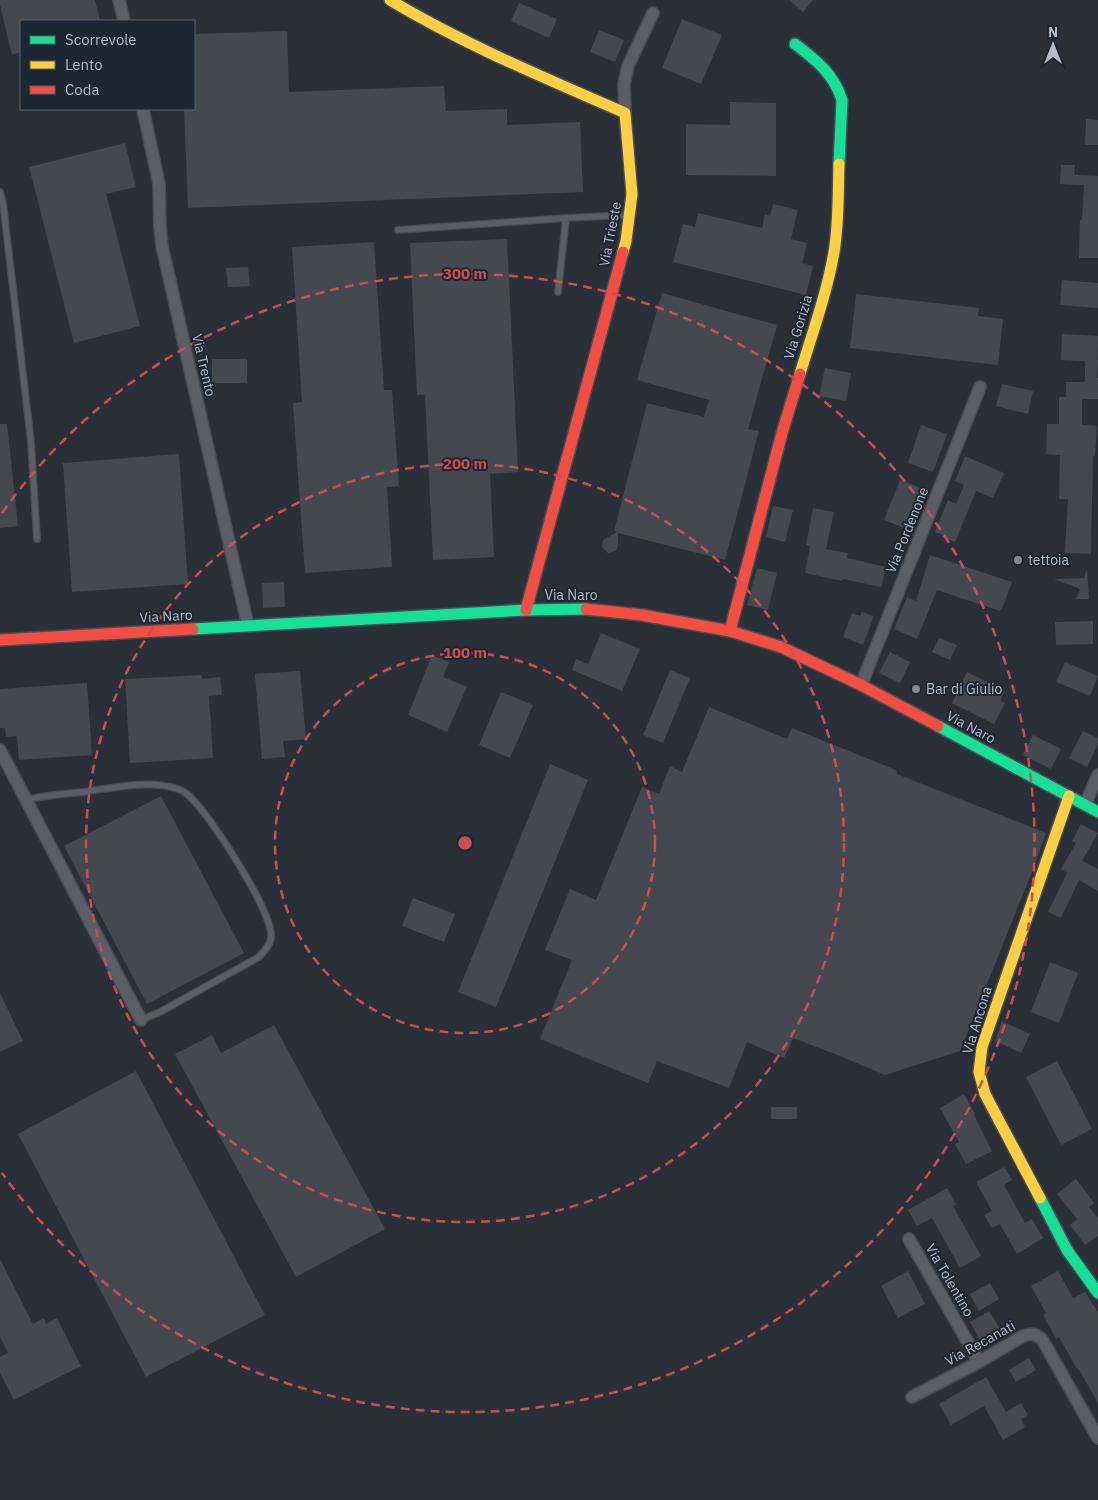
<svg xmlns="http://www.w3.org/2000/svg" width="1098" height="1500" font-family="'IBM Plex Sans',sans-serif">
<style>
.building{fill:#444950}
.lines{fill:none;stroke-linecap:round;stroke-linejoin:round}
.lane-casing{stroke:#484c53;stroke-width:8}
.street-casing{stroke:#484c53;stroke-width:14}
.fast-casing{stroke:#484c53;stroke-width:14}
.slow-casing{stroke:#484c53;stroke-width:14}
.jam-casing{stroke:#484c53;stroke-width:14}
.lane{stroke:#5a5e66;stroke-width:5.5}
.street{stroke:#5a5e66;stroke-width:11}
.fast{stroke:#16e098;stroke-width:11}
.slow{stroke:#ffcf43;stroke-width:11}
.jam{stroke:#f24e42;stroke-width:11}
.ring{fill:none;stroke:#ce4d50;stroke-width:2.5;stroke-dasharray:9 6}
.poi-dot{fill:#848b96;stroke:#1d2633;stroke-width:2}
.labels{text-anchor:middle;stroke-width:4;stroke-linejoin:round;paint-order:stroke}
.street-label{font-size:14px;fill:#b4bcc9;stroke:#1d2633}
.poi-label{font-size:14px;fill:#b4bcc9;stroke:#1d2633;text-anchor:start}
.centre{fill:#ce4d50;stroke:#1d2633;stroke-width:2.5}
.ring-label{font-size:15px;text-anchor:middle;font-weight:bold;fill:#ce4d50;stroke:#1d2633;stroke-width:4;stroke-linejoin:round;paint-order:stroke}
</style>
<rect width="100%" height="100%" fill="#2a3038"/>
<g class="building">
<path d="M0,0H95L100,21H21V52L12,55L0,5Z"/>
<path d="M789,0H813L803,12Z"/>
<path d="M519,3L557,19L549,38L511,21Z"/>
<path d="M682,19L722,35L701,84L662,68Z"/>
<path d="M599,30L624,40L615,62L590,52Z"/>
<path d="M287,31L289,92L444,86L446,111L507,109V125L580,122L583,192L188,208L184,109H194V34Z"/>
<path d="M730,102L776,103V176L686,175V124L730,125Z"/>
<path d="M1086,119L1098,120V145H1085Z"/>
<path d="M125,143L136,187L106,194L140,326L74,343L29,167Z"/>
<path d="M1061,165H1075L1074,175L1098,176V258H1079L1080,220H1082L1084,185L1060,184Z"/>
<path d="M773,204L798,210L791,239L807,243L802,263L813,266L806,295L673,262L683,224L695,227L698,213L762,228L765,214L770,216Z"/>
<path d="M507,239L518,472L490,474L494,557L433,560L425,395H417L410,243Z"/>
<path d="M374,242L384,390H392L399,486L387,487L392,567L305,573L293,403L302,402L292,247Z"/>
<path d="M248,267L250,286L228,287L226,268Z"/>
<path d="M1062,280L1098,283V308L1060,305Z"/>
<path d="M662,293L777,325L748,429L759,431L725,560L618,533V546L616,551L608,553L602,547L603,540L617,532L614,531L647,403L704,417L709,400L637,380Z"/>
<path d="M856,294L979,308L978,316L1003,319L998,365L850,348Z"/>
<path d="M1062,334L1098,336L1097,378H1098V399H1082V425L1097,426L1095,456H1093L1091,554L1065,553L1068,499H1059L1060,455L1046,454L1047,424H1059V397H1066V382H1085V361L1061,360Z"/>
<rect x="212" y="359" width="35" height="24"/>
<path d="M825,368L851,373L846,401L819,396Z"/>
<path d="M1002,384L1033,391L1028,414L996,406Z"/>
<path d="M0,424H7L18,526L0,528Z"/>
<path d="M921,425L947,434L933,472L908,463Z"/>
<path d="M179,454L188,584L72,592L63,463Z"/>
<path d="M965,456L1004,473L993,498L976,491L955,542L942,537L943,535L935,532L948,500L956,504L964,485L955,481Z"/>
<path d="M900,480L923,489L907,529L884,520Z"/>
<path d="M773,506L793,510L785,542L766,537Z"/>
<path d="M813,508L834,512L826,549L848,553L847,558L886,567L881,587L843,579L842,581L805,573L810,546L806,545Z"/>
<path d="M930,555L1012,582L1002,609L1001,608L1000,611L937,590L917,639L894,629L907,597L916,601Z"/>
<path d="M757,568L777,573L768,610L747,605Z"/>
<path d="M1087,569L1089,599H1076L1080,589L1054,579L1084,578Z"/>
<path d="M284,582L285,607L263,608L262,583Z"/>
<path d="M862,612L874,616L863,645L843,637L852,613L860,616Z"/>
<path d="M1093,621V644L1056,645L1055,622Z"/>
<path d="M601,633L640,649L622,691L572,670L576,659L588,664Z"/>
<path d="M939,638L957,645L950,660L932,652Z"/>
<path d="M890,652L910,662L900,683L879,673Z"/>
<path d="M432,655L449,662L443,677L467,687L447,732L408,715Z"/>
<path d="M1065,662L1098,676L1090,696L1056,682Z"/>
<path d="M670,670L690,678L663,743L643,735Z"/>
<path d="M300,671L306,739L283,741L285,757L262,759L255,674Z"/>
<path d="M967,672L1005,691L1000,701L1005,703L994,724L952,703Z"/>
<path d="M202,675V679L220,677L222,695L209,696L213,758L130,763L125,679Z"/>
<path d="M87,683L92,755L19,760L17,736L6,737L5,728H0V689Z"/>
<path d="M501,692L533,705L510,758L479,745Z"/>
<path d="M709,707L787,739L792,728L896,770L897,774L1046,833L1032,872L960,1051L885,1075L840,1056L793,1038L784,1058L747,1042L729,1088L657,1061L648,1083L540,1039L572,960L545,950L570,889L596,900L642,787L659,794L670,766L682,772Z"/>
<path d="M1083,731L1098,738V744L1087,767L1069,758Z"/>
<path d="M1033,735L1061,749L1051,769L1023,755Z"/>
<path d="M550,764L588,780L496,1007L458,992Z"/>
<path d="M161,796L244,953L147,1004L64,846Z"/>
<path d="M1081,824L1098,833L1082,861L1098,869V891L1079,880L1061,918L1048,912L1067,873L1061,869L1076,843L1072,841Z"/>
<path d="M413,898L455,914L444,942L402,926Z"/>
<path d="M1050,962L1078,973L1059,1023L1031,1012Z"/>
<path d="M0,993L23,1041L0,1052Z"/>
<path d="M1002,1021L1030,1034L1021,1053L995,1041Z"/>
<path d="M274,1025L385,1229L296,1277L175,1054L212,1035L221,1053Z"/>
<path d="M1057,1061L1092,1129L1061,1145L1026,1077Z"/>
<path d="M136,1071L265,1315L146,1377L18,1134Z"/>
<path d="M964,1094L975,1114L974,1115L992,1151L966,1164L955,1144L959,1142L940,1108Z"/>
<rect x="771" y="1107" width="26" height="12"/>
<path d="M1004,1167L1012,1180L1004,1185L1025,1223L1032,1219L1043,1238L1017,1254L1000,1224L992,1228L984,1215L992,1211L976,1182Z"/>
<path d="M1076,1179L1094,1203L1089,1207L1098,1218V1236L1085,1245L1070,1225L1077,1219L1057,1194Z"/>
<path d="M947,1188L956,1205L953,1206L981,1256L960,1268L932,1218L917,1226L908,1210Z"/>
<path d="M0,1259L33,1324L44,1318L46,1324L57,1318L81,1366L14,1400L0,1373V1357L8,1353L0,1337Z"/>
<path d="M908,1271L925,1304L898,1318L881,1286Z"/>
<path d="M1058,1271L1073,1298L1085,1292L1098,1312V1403L1078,1368L1077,1369L1059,1337L1056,1339L1043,1315L1046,1313L1031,1286Z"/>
<path d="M990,1283L999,1299L979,1311L970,1294Z"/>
<path d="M989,1311L1002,1332L982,1344L970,1322Z"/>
<path d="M1029,1358L1036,1370L1016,1382L1009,1370Z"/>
<path d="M986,1377L1006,1412L1021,1403L1028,1415L1021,1419L1025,1427L1003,1440L984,1406L951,1425L939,1404Z"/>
</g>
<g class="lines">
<defs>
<g id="lane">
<path d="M0,192L3,203L31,442L37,539"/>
<path d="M398,230L566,218L628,215"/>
<path d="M558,292L566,218"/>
<path d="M26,800C44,795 64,794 83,792C111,788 151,779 178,789C183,791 189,795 193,800C211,817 275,915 271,938C270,946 264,951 259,957L160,1012L141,1020"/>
</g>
<g id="street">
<path d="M119,0L124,21"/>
<path d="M143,109L159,184L160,227L162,246L248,626"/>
<path d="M625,113L624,84L628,66L653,13"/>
<path d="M861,685L980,387"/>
<path d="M0,750L141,1020"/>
<path d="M1085,805L1098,775"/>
<path d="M909,1239L979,1362"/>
<path d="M912,1397L979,1362L1023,1336C1031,1333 1038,1334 1043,1341L1098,1438"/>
</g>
<g id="fast">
<path d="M795,44C816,60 834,74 842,100L839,164"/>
<path d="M193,629L526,610L586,609"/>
<path d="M938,726L1098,812"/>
<path d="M1040,1198L1067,1250L1098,1293"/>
</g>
<g id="slow">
<path d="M390,0C465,45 545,78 625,113L632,194L626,241L623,252"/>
<path d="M800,374C812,334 827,293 834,252C839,223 838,193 839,164"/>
<path d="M1040,1198L985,1094L979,1072L982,1047L1069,796"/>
</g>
<g id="jam">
<path d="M586,609L642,615L730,631L781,647L861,685L938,726"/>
<path d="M526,610L623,252"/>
<path d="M730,631L782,433L800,374"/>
<path d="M0,640L193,629"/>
</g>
</defs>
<use href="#lane" class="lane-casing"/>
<use href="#street" class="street-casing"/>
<use href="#fast" class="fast-casing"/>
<use href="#slow" class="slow-casing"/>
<use href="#jam" class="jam-casing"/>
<use href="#lane" class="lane"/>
<use href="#street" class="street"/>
<use href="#fast" class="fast"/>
<use href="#slow" class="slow"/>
<use href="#jam" class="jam"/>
</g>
<g class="ring">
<circle cx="465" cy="843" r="190"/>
<circle cx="465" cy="843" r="379"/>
<path d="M2 513A569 569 0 1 1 2 1173"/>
</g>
<g class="poi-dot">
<circle cx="1018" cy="560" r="5"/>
<circle cx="916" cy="689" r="5"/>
</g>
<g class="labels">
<g class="street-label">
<text transform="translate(610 234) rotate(-79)" y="5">Via Trieste</text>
<text transform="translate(798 327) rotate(-73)" y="5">Via Gorizia</text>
<text transform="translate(204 365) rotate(77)" y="5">Via Trento</text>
<text transform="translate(907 530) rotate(-68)" y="5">Via Pordenone</text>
<text x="571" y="600">Via Naro</text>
<text transform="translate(166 616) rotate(-3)" y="5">Via Naro</text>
<text transform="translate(971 727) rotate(28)" y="5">Via Naro</text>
<text transform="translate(977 1020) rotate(-73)" y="5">Via Ancona</text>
<text transform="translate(950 1280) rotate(60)" y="5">Via Tolentino</text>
<text transform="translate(980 1343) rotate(-29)" y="5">Via Recanati</text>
</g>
<g class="poi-label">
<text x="1028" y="565">tettoia</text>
<text x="926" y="694">Bar di Giulio</text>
</g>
</g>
<circle cx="465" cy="843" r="8" class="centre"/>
<g class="ring-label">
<text x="465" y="279">300 m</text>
<text x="465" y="469">200 m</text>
<text x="465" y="658">100 m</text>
</g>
<rect x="20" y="20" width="175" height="90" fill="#1d2633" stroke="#59626f"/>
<rect x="30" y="36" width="25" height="8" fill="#16e098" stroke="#59626f"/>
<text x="65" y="45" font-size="15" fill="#b4bcc9">Scorrevole</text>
<rect x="30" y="61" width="25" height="8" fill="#ffcf43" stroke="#59626f"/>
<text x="65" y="70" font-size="15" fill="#b4bcc9">Lento</text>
<rect x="30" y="86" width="25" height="8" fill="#f24e42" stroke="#59626f"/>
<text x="65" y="95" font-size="15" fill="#b4bcc9">Coda</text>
<g transform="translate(1053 45)" stroke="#1d2633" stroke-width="4" paint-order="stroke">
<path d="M0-4L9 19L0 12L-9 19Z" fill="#b4bcc9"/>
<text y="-8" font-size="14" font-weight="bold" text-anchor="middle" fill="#b4bcc9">N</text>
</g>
</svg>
